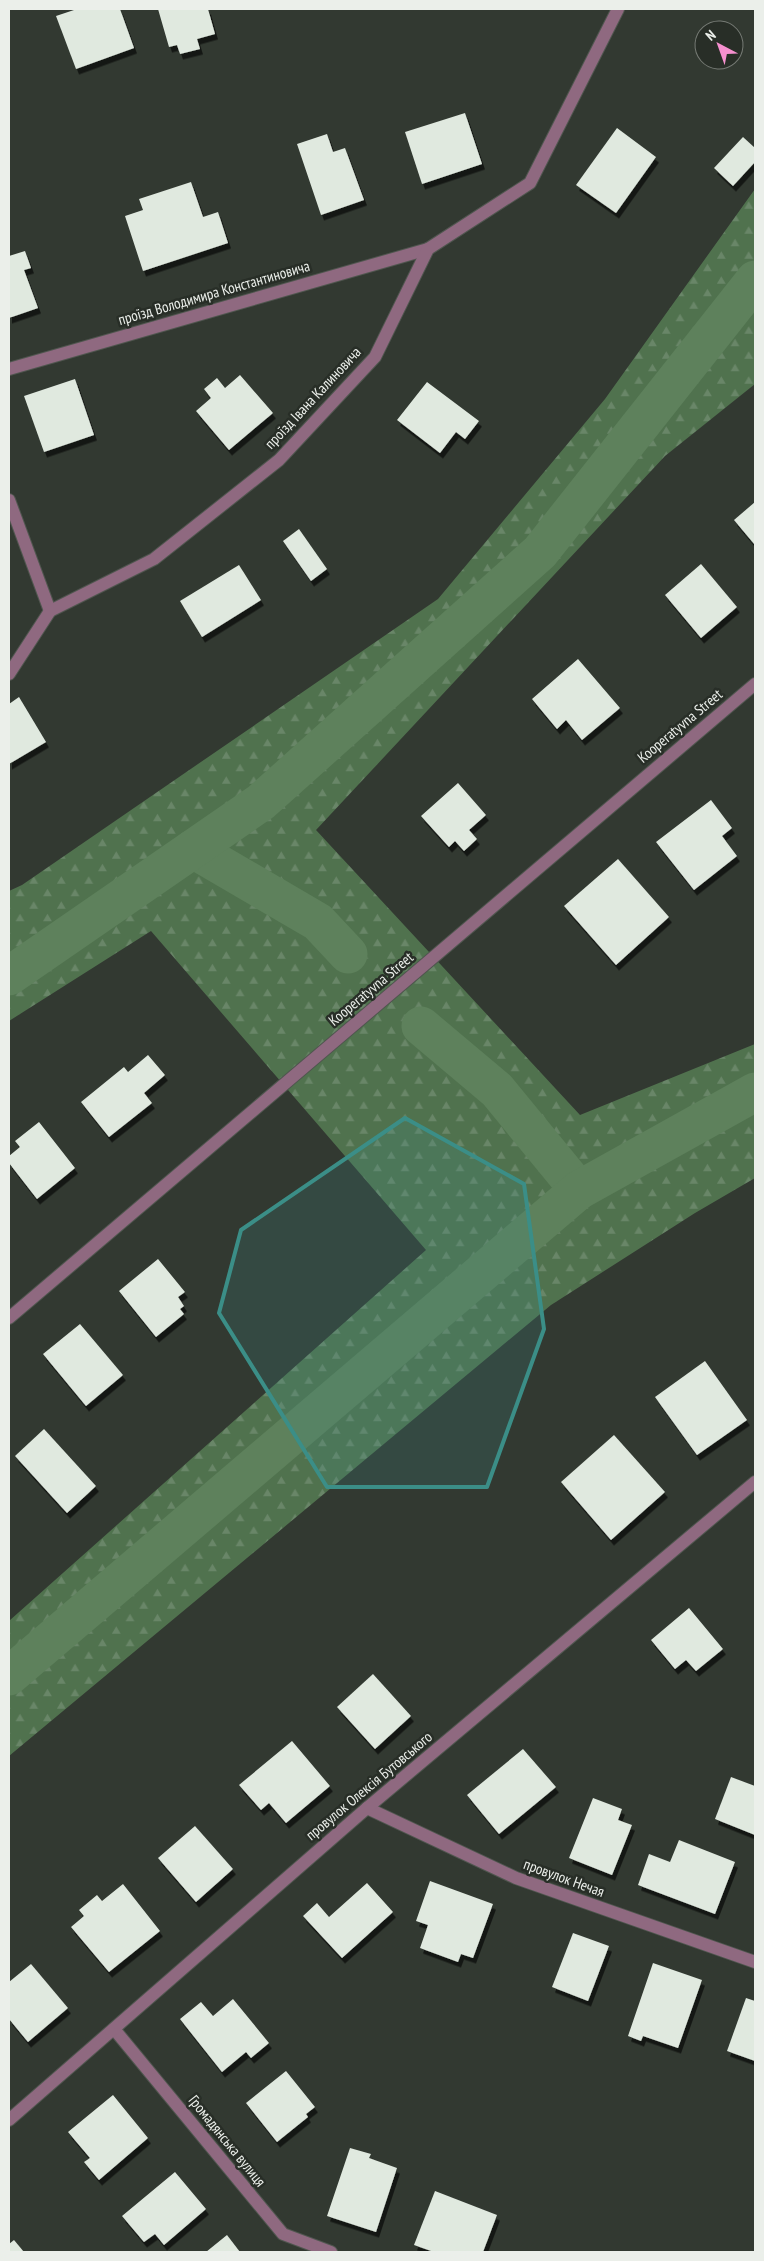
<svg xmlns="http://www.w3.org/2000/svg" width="764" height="2261" font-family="'PT Sans Narrow',sans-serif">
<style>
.forest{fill:url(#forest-firs)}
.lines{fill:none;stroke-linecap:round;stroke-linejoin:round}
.canal{stroke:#5e815c;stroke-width:39}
.building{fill:#e0e9df;filter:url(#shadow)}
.minor-casing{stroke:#50564f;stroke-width:14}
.tertiary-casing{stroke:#50564f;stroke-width:14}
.minor{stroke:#8f6980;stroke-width:12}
.tertiary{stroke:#8f6980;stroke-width:12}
.marked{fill:#3b8e87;fill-opacity:0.2;stroke:#3b8e87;stroke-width:4;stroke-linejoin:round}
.labels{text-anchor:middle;stroke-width:5;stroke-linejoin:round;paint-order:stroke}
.street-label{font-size:15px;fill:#ebefea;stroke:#282e27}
</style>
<defs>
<pattern id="forest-firs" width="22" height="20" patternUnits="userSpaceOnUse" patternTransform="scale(1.25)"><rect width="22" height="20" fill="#50724e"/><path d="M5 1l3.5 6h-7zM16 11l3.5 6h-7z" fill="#698668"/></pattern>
<filter id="shadow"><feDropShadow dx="3" dy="5.5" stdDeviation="0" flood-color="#0009"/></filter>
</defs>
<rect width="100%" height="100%" fill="#323931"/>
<path class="forest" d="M755,189V384L665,456L316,830L580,1115L755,1044V1178L695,1213L551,1305L9,1756V1621L426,1250L151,931L9,1021V891L22,885L438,599L605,399Z"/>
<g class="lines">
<g class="canal">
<path d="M193,849L318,922L348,954"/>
<path d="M9,976L261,802L540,552L755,280"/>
<path d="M421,1026L497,1090L579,1190"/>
<path d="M9,1676L579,1190L755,1092"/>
</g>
</g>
<g class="building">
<path d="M77,9H120L134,48L76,69L56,16Z"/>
<path d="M158,9H208L215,34L197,39L200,49L180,54L177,45L169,47Z"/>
<path d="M465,113L482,164L422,184L405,132Z"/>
<path d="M617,128L656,157L616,213L576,185Z"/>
<path d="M327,134L333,152L345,148L364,200L321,215L297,144Z"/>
<path d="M743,137L755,148V162L733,186L714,168Z"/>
<path d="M191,182L203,217L218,212L228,243L143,271L125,216L143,210L139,199Z"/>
<path d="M25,251L31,268L24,270L38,308L9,318V256Z"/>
<path d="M240,375L273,413L229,450L196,411L211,398L204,389L217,378L225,388Z"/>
<path d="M75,379L94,435L44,452L24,396Z"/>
<path d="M427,382L479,421L465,439L456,432L440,453L397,420Z"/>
<path d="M755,502V545L734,520Z"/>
<path d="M299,529L327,569L311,581L283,541Z"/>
<path d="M701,564L737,607L701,638L665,595Z"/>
<path d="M239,565L261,600L202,637L180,601Z"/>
<path d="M578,659L620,708L582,740L566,720L557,729L532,699Z"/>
<path d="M19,697L46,742L9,764V704Z"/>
<path d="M458,783L486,815L469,830L477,839L464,851L455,841L449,847L421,816Z"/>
<path d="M711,800L732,828L722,836L737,856L694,890L656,842Z"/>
<path d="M618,859L669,917L616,965L564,906Z"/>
<path d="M148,1055L165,1075L144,1093L152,1103L109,1137L81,1102L124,1067L128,1072Z"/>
<path d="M39,1122L75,1168L37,1199L9,1163V1156L20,1147L15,1141Z"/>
<path d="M158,1259L185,1292L178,1297L184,1306L180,1309L184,1314L156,1337L119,1291Z"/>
<path d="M80,1324L123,1375L86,1406L43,1354Z"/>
<path d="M705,1361L747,1420L697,1455L655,1397Z"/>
<path d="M44,1429L96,1486L67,1513L15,1456Z"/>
<path d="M614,1435L665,1492L611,1540L561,1482Z"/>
<path d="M689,1608L723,1649L696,1671L686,1660L675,1669L651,1640Z"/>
<path d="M373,1674L411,1716L375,1749L337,1707Z"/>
<path d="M292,1741L330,1786L286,1823L269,1803L261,1810L239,1785Z"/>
<path d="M523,1749L556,1787L499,1834L467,1795Z"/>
<path d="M731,1777L755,1786V1835L715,1819Z"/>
<path d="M593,1798L622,1809L618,1820L632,1825L612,1875L569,1858Z"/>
<path d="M195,1826L233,1869L196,1902L158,1858Z"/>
<path d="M679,1840L735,1862L715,1914L638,1885L649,1854L670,1862Z"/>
<path d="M430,1881L493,1904L473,1958L461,1954L458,1962L420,1948L428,1925L416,1921Z"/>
<path d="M367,1883L393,1912L342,1958L303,1916L317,1903L329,1917Z"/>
<path d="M123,1884L160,1931L109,1972L71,1927L84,1916L79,1910L97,1895L102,1901Z"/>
<path d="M573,1933L609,1946L588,2001L552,1987Z"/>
<path d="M653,1963L702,1980L678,2048L643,2036L641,2041L628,2036Z"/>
<path d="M31,1964L68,2008L28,2042L9,2019V1982Z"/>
<path d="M746,1998L755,2001V2061L727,2051Z"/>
<path d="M233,1999L269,2043L251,2058L246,2052L222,2072L180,2019L201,2002L213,2016Z"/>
<path d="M286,2071L315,2107L306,2114L308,2117L277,2142L246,2103Z"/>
<path d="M113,2095L148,2138L99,2180L84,2162L90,2158L68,2132Z"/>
<path d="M350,2148L371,2154L369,2158L397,2168L376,2232L327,2216Z"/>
<path d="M175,2172L206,2209L164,2245L155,2234L144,2242L122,2216Z"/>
<path d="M435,2191L497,2215L483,2252H434L414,2245Z"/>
<path d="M227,2235L240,2252H206Z"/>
<path d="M14,2240L24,2252H9V2244Z"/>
</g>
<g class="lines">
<defs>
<g id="minor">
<path d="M9,369L428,249"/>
<path d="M9,500L50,611"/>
<path d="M9,674L50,611L154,559L279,460L375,357L428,249L530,183L618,9"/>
<path d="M367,1808L516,1878L755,1962"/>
<path d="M114,2029L283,2234L331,2252"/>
<path d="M9,2120L367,1808L755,1482"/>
</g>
<path id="tertiary" d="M9,1318L755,684"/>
</defs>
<use href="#minor" class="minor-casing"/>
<use href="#tertiary" class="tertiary-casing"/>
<use href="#minor" class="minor"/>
<use href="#tertiary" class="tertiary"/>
</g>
<path class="marked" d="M405,1118L524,1184L544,1329L487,1487H327L219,1313L241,1230Z"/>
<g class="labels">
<g class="street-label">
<text transform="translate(214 293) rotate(-16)" y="5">проїзд Володимира Константиновича</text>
<text transform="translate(313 398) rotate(-47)" y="5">проїзд Івана Калиновича</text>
<text transform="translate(680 726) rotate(-40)" y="5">Kooperatyvna Street</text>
<text transform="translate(371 989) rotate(-40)" y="5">Kooperatyvna Street</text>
<text transform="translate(369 1786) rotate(-40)" y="5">провулок Олексія Бутовського</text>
<text transform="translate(564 1878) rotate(20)" y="5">провулок Нечая</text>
<text transform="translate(227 2141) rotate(51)" y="5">Громадянська вулиця</text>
</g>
</g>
<rect width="764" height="2261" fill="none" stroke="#ebefea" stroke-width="20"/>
<g transform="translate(719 45) rotate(319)"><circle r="24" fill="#282e27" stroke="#767b75"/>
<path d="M0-4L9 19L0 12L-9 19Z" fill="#f690cf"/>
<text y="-8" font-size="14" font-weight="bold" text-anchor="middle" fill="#ebefea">N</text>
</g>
</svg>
